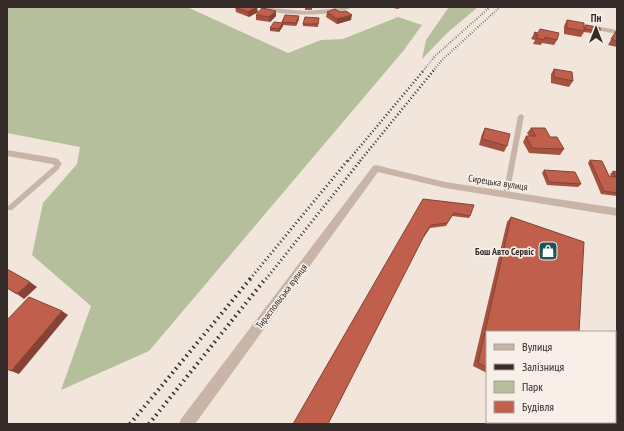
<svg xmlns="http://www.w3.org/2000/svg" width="624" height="431" font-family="'PT Sans Narrow',sans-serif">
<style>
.green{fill:#b6bf9c}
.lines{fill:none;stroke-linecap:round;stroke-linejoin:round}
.service{fill:#c8b5a8;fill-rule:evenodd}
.minor{fill:#c8b5a8;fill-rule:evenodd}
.rail-far3{stroke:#352b28;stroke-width:2;stroke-dasharray:0.5 2;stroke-linecap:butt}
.rail-far2{stroke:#352b28;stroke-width:2.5;stroke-dasharray:1 2.5;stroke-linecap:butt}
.rail-far1{stroke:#352b28;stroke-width:3;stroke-dasharray:1 3;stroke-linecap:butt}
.rail{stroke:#352b28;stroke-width:4;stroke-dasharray:1.5 4;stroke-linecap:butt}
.wall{fill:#a55240}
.shaded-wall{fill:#864234}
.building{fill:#c05f4b;stroke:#864234}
.labels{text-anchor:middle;stroke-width:3.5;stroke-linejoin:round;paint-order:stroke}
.street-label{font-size:10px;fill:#352b28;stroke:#f8f0e8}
.poi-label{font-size:10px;font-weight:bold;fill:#352b28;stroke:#f8f0e8;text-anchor:end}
</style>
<rect width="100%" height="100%" fill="#f1e5dc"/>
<g class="green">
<path d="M7,7H187L288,53L321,40L343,39L398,17L422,25L404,50L149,351L61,390L91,306L32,255L43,203L77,164L80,147L7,133Z"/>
<path d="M449,7H478L447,33L422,59L426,40Z"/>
</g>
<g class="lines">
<g class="service">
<path d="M521,114L524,116L509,195L506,198L503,195L518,116Z"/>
<path d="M56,162H60L61,164L59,169L12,210H8V206L54,166Z"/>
</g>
<g class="minor">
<path d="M260,7L306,11L352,7C336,17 276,17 260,7Z"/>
<path d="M573,22L617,30V34L571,25L570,24Z"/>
<path d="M7,150L55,158L58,159L62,164L58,167L52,164L7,156Z"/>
<path d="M376,165L445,182L617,208V216L445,188L378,172L195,424H179L181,419L373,166Z"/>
</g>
<g class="rail-far3">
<path d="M423,71L435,56L490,7"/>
<path d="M433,71L442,60L500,7"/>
</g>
<g class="rail-far2">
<path d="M348,161L424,70"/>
<path d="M360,161L434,70"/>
</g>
<g class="rail-far1">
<path d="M250,279L348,160"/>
<path d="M266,279L361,160"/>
</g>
<g class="rail">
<path d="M130,424L251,278"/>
<path d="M149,424L266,278"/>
</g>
</g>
<g class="wall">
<path d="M235,7L258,12L276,11V16L270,22L256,20V15L258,12L249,17L236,12Z"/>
<rect x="305" y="7" width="7" height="3"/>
<path d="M389,7H401L398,9Z"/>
<path d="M327,12L351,20L337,24L326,17Z"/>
<path d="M319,18L318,27L303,26V24Z"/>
<path d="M299,19L296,26L283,25V26L279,32L270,31V28L282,23V22Z"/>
<path d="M567,20L584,27L586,25L600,31L598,34L584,32L581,37L564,34V26Z"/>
<path d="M617,29V47L608,45Z"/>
<path d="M535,32L557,40L554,45L542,43L541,45L533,44L535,40L531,39Z"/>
<path d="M554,69L573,81L569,87L551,83V74Z"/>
<path d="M485,128L507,146L504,152L479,145L482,134Z"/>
<path d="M531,128L550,137L564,149L560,155L529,153L523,142L526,136H529L527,133Z"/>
<path d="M590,160L609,176H611L610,174L613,171L617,172V196L601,194L588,163Z"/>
<path d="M544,170L581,184L578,187L547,185L542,173Z"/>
<path d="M423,199L470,216L469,218L452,216L446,226L430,228L424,237Z"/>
<path d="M511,217L487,332V373L473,366L507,222Z"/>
</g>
<g class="shaded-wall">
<path d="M257,7L258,12L249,17L248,12Z"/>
<path d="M276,11V16L270,22L269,17Z"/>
<path d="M352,15L351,20L337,24V19Z"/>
<path d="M299,16V19L296,26V23Z"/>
<path d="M283,23V26L279,32V29Z"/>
<path d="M30,282L37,287L24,299L17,294Z"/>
<path d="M62,311L68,315L19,374L11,371Z"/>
</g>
<g class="building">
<path d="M235,7H257L248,12Z"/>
<path d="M262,8L276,11L269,17L256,15Z"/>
<path d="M335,9L340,12L346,11L352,15L337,19L327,12Z"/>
<path d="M285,15L299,16L296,23L282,22Z"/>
<path d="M305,17L319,18L318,24H303Z"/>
<path d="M567,20L584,23V31L567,28Z"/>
<path d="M274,22L283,23L279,29L270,28Z"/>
<path d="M586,25L600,28V31L585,29Z"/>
<path d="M540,29L559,33L557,40L545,37L544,40L536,38L538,35L534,34L535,32L538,33Z"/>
<path d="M617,30V41L611,39Z"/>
<path d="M554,69L572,72L573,81L554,77Z"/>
<path d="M485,128L510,134L507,146L482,139Z"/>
<path d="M531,128H545L550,137H557L564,149L532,148L526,136H536Z"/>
<path d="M590,160L602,161L609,176L616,177L613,171L617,172V193L604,191Z"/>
<path d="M544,170L575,172L581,184L549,182Z"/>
<path d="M423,199L474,205L470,216L454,213L447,223L431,225L425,234L328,424H293Z"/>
<path d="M511,217L584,242L579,332H487V367L478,363Z"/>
<path d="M7,269L30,282L17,294L7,288Z"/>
<path d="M29,297L62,311L11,371L7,369V320Z"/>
</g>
<defs>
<symbol id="shop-square" viewBox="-11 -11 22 22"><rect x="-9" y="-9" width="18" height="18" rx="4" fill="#205555" stroke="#f8f0e8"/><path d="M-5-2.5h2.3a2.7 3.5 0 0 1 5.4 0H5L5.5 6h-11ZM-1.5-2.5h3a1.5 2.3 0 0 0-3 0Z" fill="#fff"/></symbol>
</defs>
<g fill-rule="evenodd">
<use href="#shop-square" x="537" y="240" width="22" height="22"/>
</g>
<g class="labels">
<g class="street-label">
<text transform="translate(498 182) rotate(9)" y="4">Сирецька вулиця</text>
<text transform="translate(281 296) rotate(-53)" y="4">Тираспольська вулиця</text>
</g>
<g class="poi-label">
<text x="534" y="255">Бош Авто Сервіс</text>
</g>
</g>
<rect width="624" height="431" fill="none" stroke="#352b28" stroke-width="16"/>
<rect x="486" y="331" width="130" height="92" fill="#f8f0e8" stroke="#aaa19b"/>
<rect x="494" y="344" width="20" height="6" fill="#c8b5a8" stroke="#aaa19b"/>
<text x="522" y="351" font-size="12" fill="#352b28">Вулиця</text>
<rect x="494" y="364" width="20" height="6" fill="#352b28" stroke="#aaa19b"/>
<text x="522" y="371" font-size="12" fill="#352b28">Залізниця</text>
<rect x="494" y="381" width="20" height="12" fill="#b6bf9c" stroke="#aaa19b"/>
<text x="522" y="391" font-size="12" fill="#352b28">Парк</text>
<rect x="494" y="401" width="20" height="12" fill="#c05f4b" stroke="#aaa19b"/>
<text x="522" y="411" font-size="12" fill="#352b28">Будівля</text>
<g transform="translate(596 28)" stroke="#f8f0e8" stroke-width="3" paint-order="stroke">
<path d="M0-3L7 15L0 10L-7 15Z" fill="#352b28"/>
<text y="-6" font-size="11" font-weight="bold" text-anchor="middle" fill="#352b28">Пн</text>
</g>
</svg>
